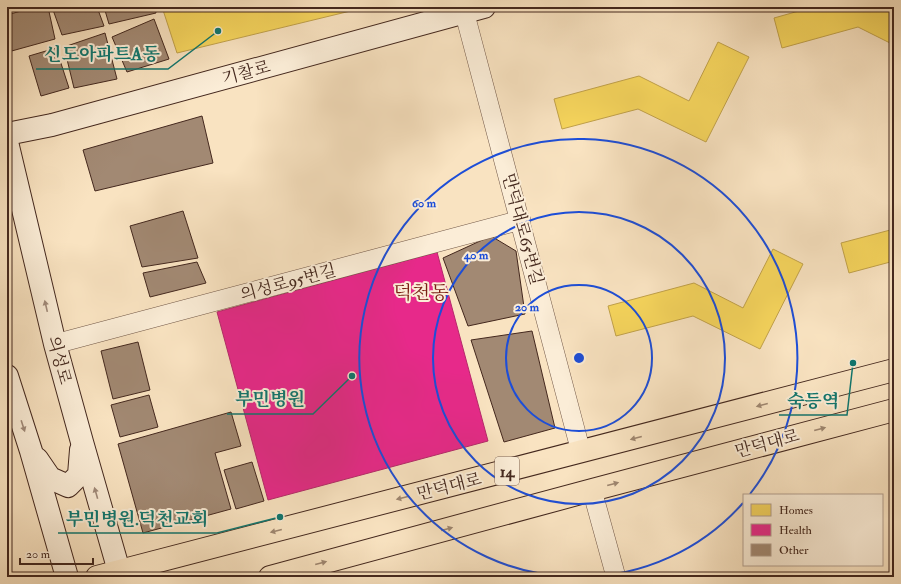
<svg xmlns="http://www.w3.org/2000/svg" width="901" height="584" font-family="'IM FELL Double Pica','Noto Serif KR',serif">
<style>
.homes{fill:#f6d55c;stroke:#c1a149}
.health{fill:#e7298a;stroke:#b6296a}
.building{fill:#a28973;stroke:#44281e}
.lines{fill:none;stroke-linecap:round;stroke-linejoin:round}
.street-casing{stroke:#715747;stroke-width:20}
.secondary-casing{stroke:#44281e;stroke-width:24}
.primary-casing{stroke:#44281e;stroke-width:24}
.street{stroke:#fbedd7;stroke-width:19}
.secondary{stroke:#fbedd7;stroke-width:22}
.primary{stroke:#f9e3c1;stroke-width:22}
.oneway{fill:#a08a7a}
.oneway2{fill:#9e8670}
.ring{fill:none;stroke:#1d4ed8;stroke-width:2}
.labels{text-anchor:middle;stroke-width:4;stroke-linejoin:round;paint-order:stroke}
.shield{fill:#fbedd7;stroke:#7b6356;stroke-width:1}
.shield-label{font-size:16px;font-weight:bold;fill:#44281e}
.street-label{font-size:17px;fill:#44281e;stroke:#fbedd7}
.quarter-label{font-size:19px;fill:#7a1f14;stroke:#fbedd7}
.centre{fill:#1d4ed8;stroke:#fbedd7;stroke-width:2}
.ring-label{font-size:12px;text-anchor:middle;font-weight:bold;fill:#1d4ed8;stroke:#fbedd7;stroke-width:4;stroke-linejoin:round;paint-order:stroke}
.leader{fill:none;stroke:#0f766e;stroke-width:1.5}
.callout-dot{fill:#0f766e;stroke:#fbedd7;stroke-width:1.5}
.callout-label{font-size:18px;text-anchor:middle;font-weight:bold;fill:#0f766e;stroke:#fbedd7;stroke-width:4;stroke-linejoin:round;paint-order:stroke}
</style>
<rect width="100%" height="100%" fill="#f9e3c1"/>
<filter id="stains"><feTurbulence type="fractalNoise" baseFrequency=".005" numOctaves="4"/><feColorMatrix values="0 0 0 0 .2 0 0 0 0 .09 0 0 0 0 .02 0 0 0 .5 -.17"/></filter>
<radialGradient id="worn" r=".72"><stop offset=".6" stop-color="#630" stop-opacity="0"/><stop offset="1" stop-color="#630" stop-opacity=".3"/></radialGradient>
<g class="homes">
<path d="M174,7H367L177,53L163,10Z"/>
<path d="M813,7H884L894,12V45L858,27L782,48L774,18Z"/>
<path d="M718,42L749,57L706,142L638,109L562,129L554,99L639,76L689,101Z"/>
<path d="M894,229V261L849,273L841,243Z"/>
<path d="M773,249L803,264L760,349L693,316L616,336L608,306L694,283L743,308Z"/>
</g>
<path class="health" d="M437,252L488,441L268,500L217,312Z"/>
<g class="building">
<path d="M35,7H48L55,39L8,52L7,15Z"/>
<path d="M52,7H97L104,26L62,35Z"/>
<path d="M104,7H155L156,13L109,24Z"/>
<path d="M154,19L169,59L127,72L112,37Z"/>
<path d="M105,33L117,79L74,88L64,47Z"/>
<path d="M56,48L69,88L41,96L29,56Z"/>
<path d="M202,116L213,163L95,191L83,150Z"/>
<path d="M183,211L198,258L142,267L130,226Z"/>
<path d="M491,236L516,251L525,314L468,326L443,258Z"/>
<path d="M197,262L206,283L150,297L143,273Z"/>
<path d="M532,331L555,428L504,442L471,340Z"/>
<path d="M138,342L150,390L113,399L101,351Z"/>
<path d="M149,395L158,427L120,437L111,405Z"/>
<path d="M231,412L241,446L215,453L231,509L143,533L118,444Z"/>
<path d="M252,462L264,501L236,509L224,470Z"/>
</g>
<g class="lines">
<defs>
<g id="street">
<path d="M463,7L581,452"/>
<path d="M55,344L521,220"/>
<path d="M592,490L616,577"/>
</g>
<g id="secondary">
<path d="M7,134L52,125L484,7"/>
<path d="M7,142L55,344L82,442L119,571V577"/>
<path d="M7,376L31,451L67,577"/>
<path d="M37,459L50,478L68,486L79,475L81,450"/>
</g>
<g id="primary">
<path d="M97,577L894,370"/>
<path d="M270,577L592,490L894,410"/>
</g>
</defs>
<use href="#street" class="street-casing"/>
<use href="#secondary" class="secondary-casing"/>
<use href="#primary" class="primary-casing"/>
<use href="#street" class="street"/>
<use href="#secondary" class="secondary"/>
<use href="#primary" class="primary"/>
</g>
<defs><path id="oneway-solid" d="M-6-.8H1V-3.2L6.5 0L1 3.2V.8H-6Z"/></defs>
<g class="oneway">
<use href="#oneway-solid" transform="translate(46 306) rotate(-103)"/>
<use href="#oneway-solid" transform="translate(23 426) rotate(72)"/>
<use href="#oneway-solid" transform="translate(96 493) rotate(-106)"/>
</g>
<g class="oneway2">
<use href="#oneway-solid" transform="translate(762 405) rotate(165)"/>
<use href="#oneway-solid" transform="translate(820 429) rotate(-15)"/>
<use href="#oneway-solid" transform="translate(636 438) rotate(165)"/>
<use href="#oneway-solid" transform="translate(613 484) rotate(-15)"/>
<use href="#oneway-solid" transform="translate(402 498) rotate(166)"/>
<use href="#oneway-solid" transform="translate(447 529) rotate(-15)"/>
<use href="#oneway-solid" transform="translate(276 531) rotate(166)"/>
<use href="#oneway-solid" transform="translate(321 563) rotate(-15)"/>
</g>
<g class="ring">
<circle cx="579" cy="358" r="73"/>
<circle cx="579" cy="358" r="146"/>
<path d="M743 503A219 219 0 0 1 581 577M577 577A219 219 0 1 1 750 494"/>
</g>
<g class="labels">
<rect class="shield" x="495" y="457" width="24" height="28" rx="3"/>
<g class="shield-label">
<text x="507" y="477">14</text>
</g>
<g class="street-label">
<text transform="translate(246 72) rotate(-15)" y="6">기찰로</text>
<text transform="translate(523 229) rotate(75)" y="6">만덕대로65번길</text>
<text transform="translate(288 282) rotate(-15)" y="6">의성로95번길</text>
<text transform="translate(60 360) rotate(75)" y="6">의성로</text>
<text transform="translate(767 443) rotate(-15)" y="6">만덕대로</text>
<text transform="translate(449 486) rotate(-14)" y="6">만덕대로</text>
</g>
<g class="quarter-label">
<text x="421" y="299">덕천동</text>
</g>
</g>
<circle cx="579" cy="358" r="6" class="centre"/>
<g class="ring-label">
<text x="424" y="207">60 m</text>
<text x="476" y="259">40 m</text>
<text x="527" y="311">20 m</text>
</g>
<path class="leader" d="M218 31L168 69H36M352 376L313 414H227M853 363L847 415H779M280 517L217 533H58"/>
<g class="callout-dot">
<circle cx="218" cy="31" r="4"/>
<circle cx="352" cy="376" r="4"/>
<circle cx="853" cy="363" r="4"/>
<circle cx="280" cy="517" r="4"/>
</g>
<g class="callout-label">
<text x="102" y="60">신도아파트A동</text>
<text x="270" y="405">부민병원</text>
<text x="813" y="407">숙등역</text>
<text x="137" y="525">부민병원.덕천교회</text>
</g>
<rect width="901" height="584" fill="none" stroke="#f9e3c1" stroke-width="24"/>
<rect x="8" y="8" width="885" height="568" fill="none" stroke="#44281e" stroke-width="2"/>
<rect x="12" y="12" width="877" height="560" fill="none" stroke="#44281e"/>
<rect x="743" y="494" width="140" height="72" fill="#fbedd7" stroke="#b29e8d"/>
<rect x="751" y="504" width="20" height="12" fill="#f6d55c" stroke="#b29e8d"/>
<text x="779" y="514" font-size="12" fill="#44281e">Homes</text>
<rect x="751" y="524" width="20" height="12" fill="#e7298a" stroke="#b29e8d"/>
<text x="779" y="534" font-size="12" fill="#44281e">Health</text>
<rect x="751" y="544" width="20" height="12" fill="#a28973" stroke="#b29e8d"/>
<text x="779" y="554" font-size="12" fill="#44281e">Other</text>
<path d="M20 558v6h73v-6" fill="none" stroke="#44281e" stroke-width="2"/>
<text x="26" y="558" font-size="12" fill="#44281e" stroke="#fbedd7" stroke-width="3" paint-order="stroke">20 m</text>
<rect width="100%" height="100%" filter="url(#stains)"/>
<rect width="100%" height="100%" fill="url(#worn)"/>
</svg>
